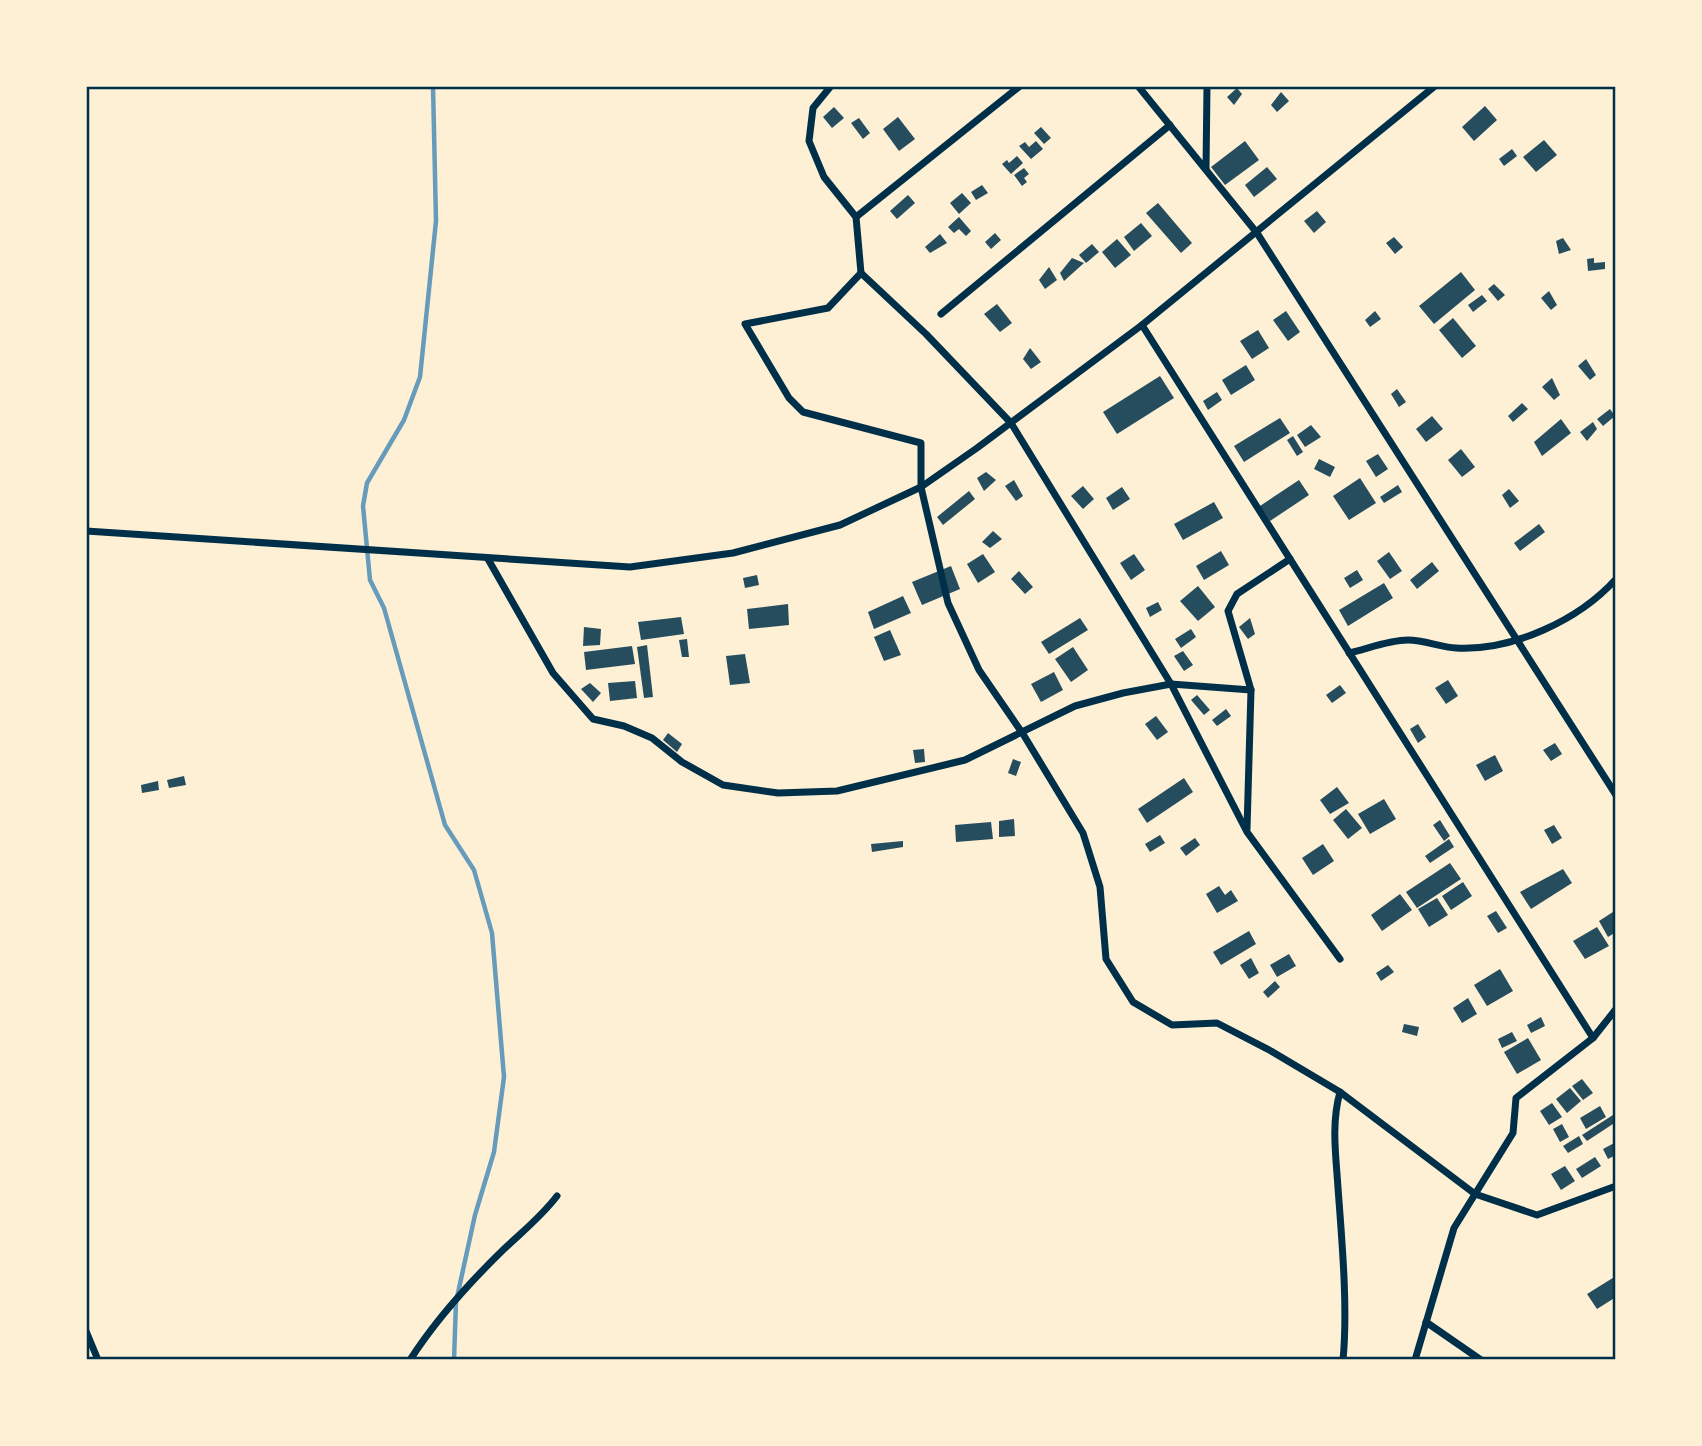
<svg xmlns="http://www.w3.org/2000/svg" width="1702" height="1446" font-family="Quicksand,sans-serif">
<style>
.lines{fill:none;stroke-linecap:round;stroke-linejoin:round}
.stream{stroke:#669bbc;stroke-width:4.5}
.building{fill:#264d5e}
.minor{stroke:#003049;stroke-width:7}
.neatline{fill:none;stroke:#003049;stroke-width:2.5}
</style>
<rect width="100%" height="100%" fill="#fdf0d5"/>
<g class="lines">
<path class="stream" d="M433,86L436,221L420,377L404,420L367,483L363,506L370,580L384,608L445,825L474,870L492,933L504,1077L494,1152L475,1215L456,1302L454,1360"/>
</g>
<g class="building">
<path d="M1237,88L1242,94L1234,105L1227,97Z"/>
<path d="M1281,92L1289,101L1277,112L1271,105Z"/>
<path d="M1485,106L1497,120L1474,141L1462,127Z"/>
<path d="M834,107L844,118L832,128L823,117Z"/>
<path d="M898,117L915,139L899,151L883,129Z"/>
<path d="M859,118L870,133L863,139L851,123Z"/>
<path d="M1041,127L1051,138L1044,144L1034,133Z"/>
<path d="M1544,140L1557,155L1536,172L1523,157Z"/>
<path d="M1036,141L1043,149L1031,159L1019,146L1025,142L1029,147Z"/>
<path d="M1245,141L1259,160L1225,185L1211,167Z"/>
<path d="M1512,149L1517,156L1504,166L1499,159Z"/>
<path d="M1017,156L1023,163L1011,174L1002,164L1007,160L1009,163Z"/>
<path d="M1267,167L1277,179L1254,197L1245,185Z"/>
<path d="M1024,168L1029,174L1024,178L1027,182L1022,186L1014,175Z"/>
<path d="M982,185L988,193L976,200L971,192Z"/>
<path d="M962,193L971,203L959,214L950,203Z"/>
<path d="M908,195L915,203L897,219L890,211Z"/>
<path d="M1158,203L1192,243L1181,253L1146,213Z"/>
<path d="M1317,211L1326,222L1314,233L1304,221Z"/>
<path d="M959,217L971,231L966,236L959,229L954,233L948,227Z"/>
<path d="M1141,223L1152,236L1134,251L1124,237Z"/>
<path d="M995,233L1001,240L991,249L985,242Z"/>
<path d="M940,234L947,243L930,253L925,247Z"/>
<path d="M1394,237L1403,247L1395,254L1386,243Z"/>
<path d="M1563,238L1571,250L1559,254L1556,241Z"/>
<path d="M1117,239L1131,255L1115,268L1102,252Z"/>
<path d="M1092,244L1099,252L1086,263L1079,255Z"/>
<path d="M1072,258L1084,263L1064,281L1060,273Z"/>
<path d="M1594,258V263L1605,262V269L1588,271L1587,259Z"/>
<path d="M1049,267L1057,280L1045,289L1039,280Z"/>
<path d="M1461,272L1475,290L1434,324L1419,306Z"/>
<path d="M1494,284L1505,295L1498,301L1488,289Z"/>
<path d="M1549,291L1557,305L1551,310L1541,298Z"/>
<path d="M1482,295L1487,301L1473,312L1468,305Z"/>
<path d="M997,304L1012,323L1000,332L984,314Z"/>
<path d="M1286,311L1300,332L1288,341L1273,320Z"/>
<path d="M1375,311L1381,319L1370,327L1365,320Z"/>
<path d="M1453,318L1476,346L1462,358L1439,330Z"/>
<path d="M1258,330L1269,348L1252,359L1240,341Z"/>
<path d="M1030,348L1041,362L1031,369L1023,359Z"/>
<path d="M1586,359L1596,375L1590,380L1578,366Z"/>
<path d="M1246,365L1255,380L1231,395L1222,380Z"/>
<path d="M1160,376L1174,398L1117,434L1103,412Z"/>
<path d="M1552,378L1560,395L1554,400L1542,387Z"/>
<path d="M1397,389L1406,402L1399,407L1391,394Z"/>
<path d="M1217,392L1222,400L1208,410L1203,401Z"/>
<path d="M1522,403L1528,409L1513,422L1508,416Z"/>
<path d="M1610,409L1615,416L1603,426L1597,419Z"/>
<path d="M1432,416L1443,429L1426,442L1416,429Z"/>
<path d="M1280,418L1290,433L1244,462L1234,446Z"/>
<path d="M1561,419L1571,433L1542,456L1534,442Z"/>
<path d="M1593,422L1597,429L1587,441L1580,432Z"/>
<path d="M1311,425L1321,437L1305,447L1297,435Z"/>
<path d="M1293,436L1303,452L1297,456L1287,440Z"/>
<path d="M1461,449L1475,467L1462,477L1448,460Z"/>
<path d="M1378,454L1388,469L1376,477L1366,461Z"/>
<path d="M1319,459L1335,467L1330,477L1314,469Z"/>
<path d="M986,472L996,480L984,491L977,478Z"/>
<path d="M1360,478L1376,503L1349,520L1333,496Z"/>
<path d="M1014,480L1023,496L1016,501L1005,486Z"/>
<path d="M1299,480L1309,495L1270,521L1260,506Z"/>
<path d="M1398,485L1402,492L1384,503L1380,497Z"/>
<path d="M1083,486L1094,499L1083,509L1071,496Z"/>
<path d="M1122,487L1130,499L1113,510L1106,498Z"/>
<path d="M1509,489L1519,501L1510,508L1502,495Z"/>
<path d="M969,491L975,499L943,525L937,517Z"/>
<path d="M1214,502L1223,518L1183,540L1174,524Z"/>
<path d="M1539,524L1545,532L1520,551L1514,543Z"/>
<path d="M993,531L1002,539L990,548L982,542Z"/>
<path d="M1221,551L1229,565L1204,580L1196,566Z"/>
<path d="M1389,552L1402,571L1390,579L1377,561Z"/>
<path d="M983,554L995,572L978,583L967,564Z"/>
<path d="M1134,554L1145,570L1131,580L1120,563Z"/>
<path d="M1432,562L1439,571L1417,589L1410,580Z"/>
<path d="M951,566L960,589L922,605L912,582Z"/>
<path d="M1357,570L1363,580L1350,588L1344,578Z"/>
<path d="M1019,571L1033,587L1025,594L1011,579Z"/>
<path d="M757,575L759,585L745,588L743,578Z"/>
<path d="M1384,583L1393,598L1348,626L1339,610Z"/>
<path d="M1198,586L1215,607L1198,621L1180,601Z"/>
<path d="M903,596L911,613L874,629L868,612Z"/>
<path d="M1158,602L1162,610L1150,617L1146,608Z"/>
<path d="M788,604L789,625L749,629L747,609Z"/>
<path d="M681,617L684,634L641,640L638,622Z"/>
<path d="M1080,618L1088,630L1049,654L1041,642Z"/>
<path d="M1250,618L1255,634L1248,639L1239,627Z"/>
<path d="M584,627L601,629L600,645L583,646Z"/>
<path d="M1191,629L1196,637L1181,648L1175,639Z"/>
<path d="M890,630L901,655L884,661L874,637Z"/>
<path d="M687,639L689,657H682L679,640Z"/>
<path d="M647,645L653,697L644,698L637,647Z"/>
<path d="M632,646L635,664L586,670L584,652Z"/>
<path d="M1073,647L1088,670L1071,682L1055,659Z"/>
<path d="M1183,651L1193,665L1184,671L1174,656Z"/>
<path d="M745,654L750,683L730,685L726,656Z"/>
<path d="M1054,672L1063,690L1041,702L1031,684Z"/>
<path d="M1448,680L1458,696L1446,704L1435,688Z"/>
<path d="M635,681L637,698L610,701L608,683Z"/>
<path d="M590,683L601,693L593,702L581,689Z"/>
<path d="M1340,685L1346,693L1332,703L1326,695Z"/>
<path d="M1197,695L1210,710L1204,715L1191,700Z"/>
<path d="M1226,709L1231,716L1217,726L1212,720Z"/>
<path d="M1156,716L1168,732L1157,740L1145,724Z"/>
<path d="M1418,724L1426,737L1418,743L1410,729Z"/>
<path d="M668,733L682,744L677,752L663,740Z"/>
<path d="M1555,743L1562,754L1551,761L1543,750Z"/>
<path d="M924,749L925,762L915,763L913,750Z"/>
<path d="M1495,755L1503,771L1485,781L1476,765Z"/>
<path d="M1013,759L1021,762L1016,776L1008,773Z"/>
<path d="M184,776L186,785L169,788L167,780Z"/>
<path d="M1184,778L1193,792L1147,823L1138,809Z"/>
<path d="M158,781L159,790L142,793L141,785Z"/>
<path d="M1337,787L1349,803L1330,814L1320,800Z"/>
<path d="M1384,799L1396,819L1370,834L1358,814Z"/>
<path d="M1346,809L1362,828L1348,839L1333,820Z"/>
<path d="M1014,819L1015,836L999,837V821Z"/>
<path d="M1440,820L1450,836L1444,841L1433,825Z"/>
<path d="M991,822L993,839L956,842L955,825Z"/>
<path d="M1554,825L1562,838L1552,844L1544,830Z"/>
<path d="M1160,835L1165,843L1150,852L1145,844Z"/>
<path d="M1195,838L1200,845L1186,856L1180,848Z"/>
<path d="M1449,839L1454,847L1430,863L1425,856Z"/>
<path d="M903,841V847L872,852L871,844Z"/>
<path d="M1323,844L1334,861L1313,875L1302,858Z"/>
<path d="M1450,863L1461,879L1417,908L1406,892Z"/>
<path d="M1563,869L1572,883L1531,909L1520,892Z"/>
<path d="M1463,882L1472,896L1451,910L1442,896Z"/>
<path d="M1219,886L1225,895L1231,890L1238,901L1217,913L1206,894Z"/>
<path d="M1400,894L1412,910L1382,931L1371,915Z"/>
<path d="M1437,898L1448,915L1429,927L1418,909Z"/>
<path d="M1616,910V932L1608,937L1599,921Z"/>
<path d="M1496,911L1507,928L1498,933L1487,916Z"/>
<path d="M1597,927L1609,946L1585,959L1573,941Z"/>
<path d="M1249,931L1256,944L1221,965L1213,952Z"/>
<path d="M1289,954L1296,966L1277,977L1270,965Z"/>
<path d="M1251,958L1259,973L1249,979L1240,965Z"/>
<path d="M1388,965L1394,972L1381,981L1376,973Z"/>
<path d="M1500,969L1513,991L1487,1006L1474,985Z"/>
<path d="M1275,981L1280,987L1268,998L1263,992Z"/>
<path d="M1468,998L1477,1014L1462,1023L1453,1008Z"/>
<path d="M1541,1017L1545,1026L1531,1033L1527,1025Z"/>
<path d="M1404,1024L1419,1027L1417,1036L1402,1032Z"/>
<path d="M1512,1032L1517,1041L1502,1048L1498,1039Z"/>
<path d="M1528,1038L1541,1060L1517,1074L1504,1052Z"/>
<path d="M1582,1079L1593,1093L1583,1100L1572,1086Z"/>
<path d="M1570,1088L1581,1101L1567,1113L1556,1099Z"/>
<path d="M1552,1103L1562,1117L1549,1125L1540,1111Z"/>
<path d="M1600,1106L1606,1117L1586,1129L1580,1118Z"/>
<path d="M1616,1113V1122L1587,1141L1582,1135Z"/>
<path d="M1562,1124L1569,1137L1560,1142L1553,1129Z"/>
<path d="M1579,1136L1583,1144L1568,1153L1563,1146Z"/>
<path d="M1616,1142V1155L1608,1159L1603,1149Z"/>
<path d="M1595,1157L1601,1166L1582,1178L1576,1169Z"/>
<path d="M1565,1166L1575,1181L1561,1190L1551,1174Z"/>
<path d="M1616,1276V1297L1597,1309L1587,1294Z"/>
</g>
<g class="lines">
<g class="minor">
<path d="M831,86L813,108L809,141L824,177L856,217L861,273L926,334L1011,423L1171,684L1247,832L1340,959"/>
<path d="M1138,86L1257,233L1616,795"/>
<path d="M1206,169L1207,86"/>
<path d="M856,217L1020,86"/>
<path d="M861,273L828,308L745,324L789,398L803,412L921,443V487L948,603L979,670L1023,734L1083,833L1100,887L1106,959L1133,1002L1172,1025L1217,1023L1271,1051L1340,1092L1475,1194L1537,1215L1616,1186"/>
<path d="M941,314L1170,125"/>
<path d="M1142,325L1593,1038"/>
<path d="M86,531L630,567L733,553L840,525L921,487L977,448L1142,325L1435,86"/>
<path d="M488,559L553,673L593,719L624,726L652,738L682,762L723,785L778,793L837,791L965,760L1075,706L1123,693L1171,684L1251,690"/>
<path d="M1349,653C1367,649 1389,640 1408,640C1424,640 1440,647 1456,648C1513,651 1579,620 1616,579"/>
<path d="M1247,829L1251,690L1228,611L1237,594L1290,559"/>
<path d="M1340,1092C1331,1124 1336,1156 1338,1188C1342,1242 1348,1308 1343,1360"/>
<path d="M1426,1322L1481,1360"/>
<path d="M86,1331L98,1360"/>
<path d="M410,1360C435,1321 470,1282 504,1249C523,1231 541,1217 557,1196"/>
<path d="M1415,1360L1454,1228L1513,1133L1516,1098L1593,1038L1616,1009"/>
</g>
</g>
<rect width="1702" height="1446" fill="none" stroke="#fdf0d5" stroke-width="175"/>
<rect x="88" y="88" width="1526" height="1270" class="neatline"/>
</svg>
